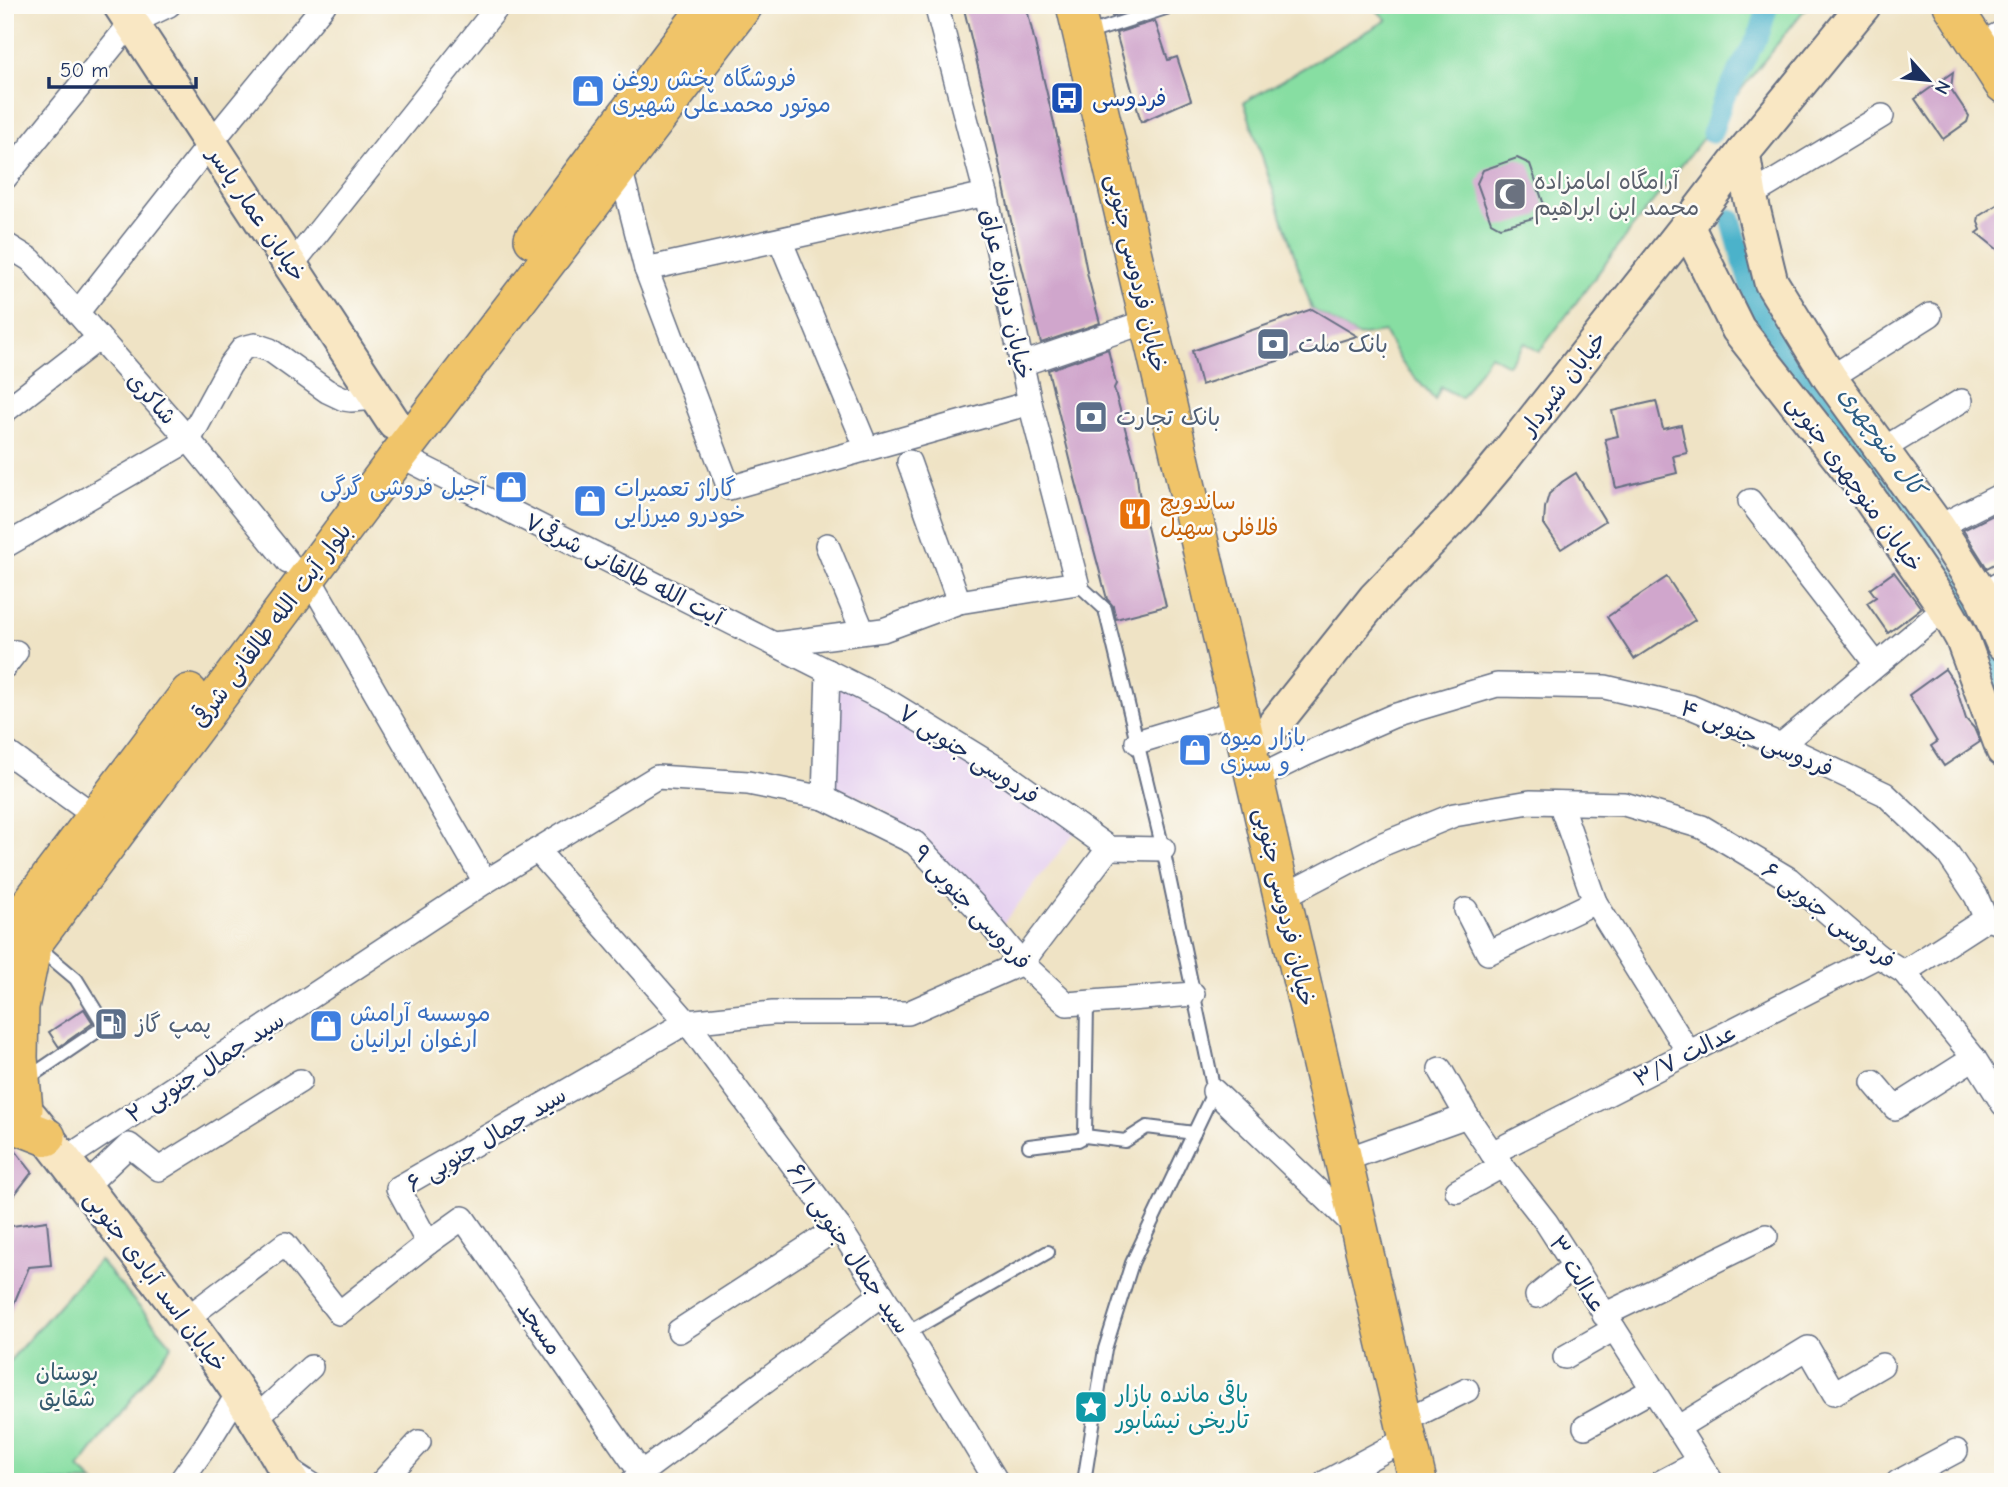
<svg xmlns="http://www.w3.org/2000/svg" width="2008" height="1487" font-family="'Comic Neue','Playpen Sans Arabic',sans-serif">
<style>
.built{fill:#e6d2f0}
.park{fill:#87dea2;stroke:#518680;stroke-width:2}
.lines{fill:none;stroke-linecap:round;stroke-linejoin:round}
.canal{stroke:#4bb2ca;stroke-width:21}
.building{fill:#d0a6cc}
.lane-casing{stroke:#656e82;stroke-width:16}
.street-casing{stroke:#656e82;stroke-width:26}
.secondary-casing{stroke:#656e82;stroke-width:37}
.primary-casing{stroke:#656e82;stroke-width:40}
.lane{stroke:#fff;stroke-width:12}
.street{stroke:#fff;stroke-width:23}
.secondary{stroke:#f9e7c3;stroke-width:33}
.primary{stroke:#f0c469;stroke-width:37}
.labels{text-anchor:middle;stroke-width:5;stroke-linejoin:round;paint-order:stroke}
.shop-label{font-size:23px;fill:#366cbe;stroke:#fdfcf7;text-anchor:start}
.transit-label{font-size:23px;fill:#164399;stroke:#fdfcf7;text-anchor:start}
.worship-label{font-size:23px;fill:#5b616d;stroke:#fdfcf7;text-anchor:start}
.street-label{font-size:23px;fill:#1b2f5e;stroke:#fdfcf7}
.service-label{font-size:23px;fill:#4e5e75;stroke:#fdfcf7;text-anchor:start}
.food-label{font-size:23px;fill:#c56008;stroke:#fdfcf7;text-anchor:start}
.park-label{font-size:23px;fill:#365b6f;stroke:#fdfcf7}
.culture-label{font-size:23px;fill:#0d838f;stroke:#fdfcf7;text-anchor:start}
.water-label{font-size:24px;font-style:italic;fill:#2c5d84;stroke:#fdfcf7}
</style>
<rect width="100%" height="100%" fill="#fdfcf7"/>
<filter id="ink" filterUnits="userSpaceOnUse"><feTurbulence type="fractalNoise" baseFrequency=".0143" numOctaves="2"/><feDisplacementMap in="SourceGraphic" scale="14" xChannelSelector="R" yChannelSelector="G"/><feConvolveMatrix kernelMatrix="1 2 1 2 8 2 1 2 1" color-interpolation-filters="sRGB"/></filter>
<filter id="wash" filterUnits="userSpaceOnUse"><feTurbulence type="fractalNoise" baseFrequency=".00686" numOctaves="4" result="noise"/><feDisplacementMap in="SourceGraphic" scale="28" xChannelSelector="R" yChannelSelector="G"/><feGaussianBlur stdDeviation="1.57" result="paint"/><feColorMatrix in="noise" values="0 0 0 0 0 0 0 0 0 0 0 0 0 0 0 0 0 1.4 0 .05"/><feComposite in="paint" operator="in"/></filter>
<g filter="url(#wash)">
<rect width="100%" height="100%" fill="#efe3c5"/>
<path class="built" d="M838,683L920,728L1076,831L1001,926L912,830L866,799L833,787Z"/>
<g class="park">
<path d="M1371,5H1808L1632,228L1539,352L1525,343L1508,365L1490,355L1461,398L1441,387L1435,400L1402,363L1384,332L1357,336L1312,309L1244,102L1387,20Z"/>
<path d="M99,1260L172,1345L79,1468L94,1482H5V1366Z"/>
</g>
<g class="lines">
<g class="canal">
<path d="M1712,133L1723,100L1760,32L1768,5"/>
<path d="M1731,219L1757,312L1789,358L1883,482L1971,611L2003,689"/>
</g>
</g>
<g id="blocks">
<g class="building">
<path d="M963,5H1026L1077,220L1088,277L1100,323L1041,343L1014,235L986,100Z"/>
<path d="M1109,5H1146L1112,16Z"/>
<path d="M1155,21L1168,60L1177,57L1191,100L1141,122L1116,33Z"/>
<path d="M1953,72L1951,89L1969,116L1967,122L1943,139L1915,99Z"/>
<path d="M1517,158L1530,164L1544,205L1537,217L1500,227L1491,222L1477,183L1483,170Z"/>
<path d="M2003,201V254L1977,233L1981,230L1978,222L1979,216Z"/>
<path d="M1312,309L1357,336L1201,385L1192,351Z"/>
<path d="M1108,349L1116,384L1114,388L1136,468L1139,493L1166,606L1116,619L1113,606L1107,599L1073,471L1048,370Z"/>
<path d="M1656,401L1663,429L1681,425L1687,453L1673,456L1677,473L1616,488L1605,439L1618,436L1612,411Z"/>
<path d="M1576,473L1605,521L1561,549L1544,524L1545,508L1549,494L1562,482Z"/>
<path d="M2003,510V559L1987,568L1963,530Z"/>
<path d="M1894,572L1921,608L1888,633L1867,603L1876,597L1870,589Z"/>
<path d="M1667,577L1695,620L1634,659L1607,617Z"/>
<path d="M1945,669L1955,684L1966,719L1974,728L1980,742L1944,766L1931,746L1937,742L1909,695Z"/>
<path d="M84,1009L93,1023L59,1047L49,1032Z"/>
<path d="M5,1144L11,1145L32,1172L5,1207Z"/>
<path d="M47,1221L51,1265L29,1267L5,1325V1227Z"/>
</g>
</g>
</g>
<g filter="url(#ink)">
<use href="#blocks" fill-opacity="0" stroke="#656e82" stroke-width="2"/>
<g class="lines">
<defs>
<g id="lane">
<path d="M1086,34L1175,5"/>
<path d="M1077,583L1105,609L1163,849L1214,1091L1132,1263L1105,1349L1084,1482"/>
<path d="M32,1082L34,1074L105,1026L76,979L38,947"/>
<path d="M1085,1136L1087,1003"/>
<path d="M1029,1146L1078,1140L1085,1136L1125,1141L1147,1127L1194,1133"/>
<path d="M907,1333L1048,1252"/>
<path d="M294,1467L317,1482"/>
</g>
<g id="street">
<path d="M1978,45L2003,32"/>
<path d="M620,167L646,269L729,488L1030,403"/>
<path d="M5,178L131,23L169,5"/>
<path d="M1750,196L1882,116"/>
<path d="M780,240L867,449"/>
<path d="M5,244L31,260L189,440L288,562"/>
<path d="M291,266L499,5"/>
<path d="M646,269L986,194"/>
<path d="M77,313L210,144L324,5"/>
<path d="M1022,364L1148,321"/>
<path d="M1830,378L1930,315"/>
<path d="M5,411L99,338"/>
<path d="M1883,449L1961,401"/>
<path d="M399,455L891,703L997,768L1109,848L1163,849"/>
<path d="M909,462L959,602"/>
<path d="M1750,501L1876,664"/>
<path d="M1938,527L2003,494"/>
<path d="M827,545L863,632"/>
<path d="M5,546L189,440L230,365L243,348L255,345L270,350L327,391L344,399L351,400L377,398"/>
<path d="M308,576L485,882"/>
<path d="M1981,594L2003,582"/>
<path d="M775,644L883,630L959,602L1077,583L1030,403L986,194L936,5"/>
<path d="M5,666L16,652"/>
<path d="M1137,742L1239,711"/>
<path d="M1781,745L1945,608"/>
<path d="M5,751L95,816"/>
<path d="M1255,779L1306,754L1393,716L1497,685L1605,687L1691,707L1781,745L1885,794L1948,854L1976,896L1986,919L2003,924"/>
<path d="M824,798L828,671"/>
<path d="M1560,803L1595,902L1689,1053"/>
<path d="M537,850L687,1022L839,1227L907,1333L997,1482"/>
<path d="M1282,897L1383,844L1454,815L1530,802L1624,804L1702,827L1789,879L1878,956L1904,972L1974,1058L2003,1104"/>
<path d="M1466,910L1488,953L1595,902"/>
<path d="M1904,972L1986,919"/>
<path d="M1440,1069L1467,1116L1492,1153L1546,1222L1712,1482"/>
<path d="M1873,1082L1895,1108L1974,1058"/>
<path d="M1214,1091L1358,1229"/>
<path d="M1492,1153L1878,956"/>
<path d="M65,1159L485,882L657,777L748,783L824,798L915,843L974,905L1022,963L1067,1004L1193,994"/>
<path d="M1344,1160L1467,1116"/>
<path d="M85,1187L129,1145L159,1169L300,1081"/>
<path d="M1457,1191L1502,1166"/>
<path d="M428,1243L463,1218L641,1473"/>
<path d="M1537,1296L1574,1266"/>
<path d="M1604,1315L1766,1236"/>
<path d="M187,1318L285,1244L339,1313L428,1243L398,1188L687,1022L773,1013H908L1022,963L1109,848"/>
<path d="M679,1331L839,1227"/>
<path d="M1565,1357L1614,1329"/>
<path d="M256,1418L311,1367"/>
<path d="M1404,1421L1467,1390"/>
<path d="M1585,1427L1652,1390"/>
<path d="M1677,1428L1808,1348L1834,1393L1882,1365"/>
<path d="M180,1482L204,1448L239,1392"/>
<path d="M382,1482L419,1442"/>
<path d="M632,1482L641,1473L882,1294"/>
<path d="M1326,1482L1408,1438"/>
<path d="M1661,1482L1699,1462"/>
<path d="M1898,1482L1956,1451"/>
</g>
<g id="secondary">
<path d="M120,5L394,423"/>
<path d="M1743,153L1750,196L1771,282L1830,378L1938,527L1981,594L2003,644"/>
<path d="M1687,226L1738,329L1859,483L1945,608L1962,638L2003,750"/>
<path d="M1248,747L1270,730L1375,598L1461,509L1503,459L1687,226L1743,153L1864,5"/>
<path d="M31,1117C65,1159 96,1202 129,1244C188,1320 247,1396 292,1482"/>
</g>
<g id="primary">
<path d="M1075,5L1418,1482"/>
<path d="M1952,5L2003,84"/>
<path d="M533,239L709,5"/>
<path d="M5,937L189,693"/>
<path d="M5,981L399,455L744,5"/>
<path d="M24,1109L19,1058L20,1007L31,954"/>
<path d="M5,1123L16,1125L47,1137"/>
</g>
</defs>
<use href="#lane" class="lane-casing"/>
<use href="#street" class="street-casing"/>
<use href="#secondary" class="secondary-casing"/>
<use href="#primary" class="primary-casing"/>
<use href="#lane" class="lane"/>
<use href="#street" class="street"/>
<use href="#secondary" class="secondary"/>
<use href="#primary" class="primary"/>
</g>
</g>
<defs>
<symbol id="shop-square" viewBox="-11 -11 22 22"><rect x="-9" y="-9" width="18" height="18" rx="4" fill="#3f7fe0" stroke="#fdfcf7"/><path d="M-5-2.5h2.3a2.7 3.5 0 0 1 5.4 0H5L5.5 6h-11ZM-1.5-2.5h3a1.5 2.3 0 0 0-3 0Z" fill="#fff"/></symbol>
<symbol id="bus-square" viewBox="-11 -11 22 22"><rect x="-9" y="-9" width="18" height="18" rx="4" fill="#1a4fb4" stroke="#fdfcf7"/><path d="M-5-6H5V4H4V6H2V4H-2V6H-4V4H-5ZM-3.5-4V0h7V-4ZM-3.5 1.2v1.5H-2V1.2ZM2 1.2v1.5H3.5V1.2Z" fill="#fff"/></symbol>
<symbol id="mosque-square" viewBox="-11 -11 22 22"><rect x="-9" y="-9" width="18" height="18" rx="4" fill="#6b7280" stroke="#fdfcf7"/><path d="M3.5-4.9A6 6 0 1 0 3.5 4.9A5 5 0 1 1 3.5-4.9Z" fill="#fff"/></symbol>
<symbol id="bank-square" viewBox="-11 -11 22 22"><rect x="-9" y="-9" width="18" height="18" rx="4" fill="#5c6f8a" stroke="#fdfcf7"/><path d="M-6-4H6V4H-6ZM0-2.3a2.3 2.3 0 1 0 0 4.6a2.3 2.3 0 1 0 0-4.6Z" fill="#fff"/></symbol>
<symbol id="restaurant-square" viewBox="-11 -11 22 22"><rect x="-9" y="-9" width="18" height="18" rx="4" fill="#e8710a" stroke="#fdfcf7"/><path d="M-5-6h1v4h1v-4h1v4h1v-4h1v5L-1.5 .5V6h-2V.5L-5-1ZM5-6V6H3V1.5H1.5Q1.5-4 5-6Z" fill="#fff"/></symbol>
<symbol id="fuel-square" viewBox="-11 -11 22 22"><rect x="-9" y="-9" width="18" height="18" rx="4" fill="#5c6f8a" stroke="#fdfcf7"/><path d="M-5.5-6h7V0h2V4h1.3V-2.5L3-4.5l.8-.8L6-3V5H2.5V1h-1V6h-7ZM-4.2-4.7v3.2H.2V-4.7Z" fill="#fff"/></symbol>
<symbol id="sight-square" viewBox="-11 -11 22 22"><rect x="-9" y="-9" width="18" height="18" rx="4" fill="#0f9aa8" stroke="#fdfcf7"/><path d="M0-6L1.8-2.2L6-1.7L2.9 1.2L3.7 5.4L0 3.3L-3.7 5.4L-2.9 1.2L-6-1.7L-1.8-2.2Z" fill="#fff"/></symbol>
</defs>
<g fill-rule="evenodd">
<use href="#shop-square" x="569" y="72" width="38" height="38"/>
<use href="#bus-square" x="1048" y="79" width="38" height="38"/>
<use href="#mosque-square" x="1491" y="175" width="38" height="38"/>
<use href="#bank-square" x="1254" y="325" width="38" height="38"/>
<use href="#bank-square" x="1072" y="398" width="38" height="38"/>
<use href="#shop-square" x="492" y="468" width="38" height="38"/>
<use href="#shop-square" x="571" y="482" width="38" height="38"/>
<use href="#restaurant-square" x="1116" y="495" width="38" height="38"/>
<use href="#shop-square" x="1176" y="731" width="38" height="38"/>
<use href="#fuel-square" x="92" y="1005" width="38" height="38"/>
<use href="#shop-square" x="307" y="1007" width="38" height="38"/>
<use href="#sight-square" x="1072" y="1388" width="38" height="38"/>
</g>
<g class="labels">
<g class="shop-label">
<text x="612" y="86">فروشگاه پخش روغن<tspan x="612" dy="26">موتور محمدعلی شهیری</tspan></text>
<text x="486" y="495" text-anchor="end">آجیل فروشی گرگی</text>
<text x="614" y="496">گاراژ تعمیرات<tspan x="614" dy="26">خودرو میرزایی</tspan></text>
<text x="1220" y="745">بازار میوه<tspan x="1220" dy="26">و سبزی</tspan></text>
<text x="350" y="1021">موسسه آرامش<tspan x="350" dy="26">ارغوان ایرانیان</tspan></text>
</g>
<g class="transit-label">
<text x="1092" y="106">فردوسی</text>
</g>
<g class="worship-label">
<text x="1534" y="189">آرامگاه امامزاده<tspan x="1534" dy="26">محمد ابن ابراهیم</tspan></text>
</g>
<g class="street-label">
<text transform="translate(257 214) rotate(56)" y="8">خیابان عمار یاسر</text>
<text transform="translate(1137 273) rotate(77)" y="8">خیابان فردوسی جنوبی</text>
<text transform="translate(1007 294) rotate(78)" y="8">خیابان دروازه عراق</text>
<text transform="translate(1563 383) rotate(-52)" y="8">خیابان شیردار</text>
<text transform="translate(152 398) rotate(48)" y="8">شاکری</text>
<text transform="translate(1855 483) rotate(54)" y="8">خیابان منوچهری جنوبی</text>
<text transform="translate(624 569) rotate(27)" y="8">آیت الله طالقانی شرقی۷</text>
<text transform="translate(271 625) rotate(-53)" y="8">بلوار آیت الله طالقانی شرقی</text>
<text transform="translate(1757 738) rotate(23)" y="8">فردوسی جنوبی ۴</text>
<text transform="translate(969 754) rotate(33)" y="8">فردوسی جنوبی ۷</text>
<text transform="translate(972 907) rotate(47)" y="8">فردوسی جنوبی ۹</text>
<text transform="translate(1285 907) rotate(77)" y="8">خیابان فردوسی جنوبی</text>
<text transform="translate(1829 915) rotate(37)" y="8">فردوسی جنوبی ۶</text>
<text transform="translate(1685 1055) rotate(-27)" y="8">عدالت ۳/۷</text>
<text transform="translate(205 1067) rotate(-33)" y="8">سید جمال جنوبی ۲</text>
<text transform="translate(486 1139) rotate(-31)" y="8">سید جمال جنوبی ۶</text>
<text transform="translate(849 1248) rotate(56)" y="8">سید جمال جنوبی ۶/۱</text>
<text transform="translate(1578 1274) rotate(58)" y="8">عدالت ۳</text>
<text transform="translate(156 1281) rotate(53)" y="8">خیابان اسد آبادی جنوبی</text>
<text transform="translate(540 1328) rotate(55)" y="8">مسجد</text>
</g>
<g class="service-label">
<text x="1298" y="352">بانک ملت</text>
<text x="1116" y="425">بانک تجارت</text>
<text x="136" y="1032">پمپ گاز</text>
</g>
<g class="food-label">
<text x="1160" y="509">ساندویچ<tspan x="1160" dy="26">فلافلی سهیل</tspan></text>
</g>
<g class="park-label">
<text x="67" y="1380">بوستان<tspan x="67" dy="26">شقایق</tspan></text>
</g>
<g class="culture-label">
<text x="1116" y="1402">باقی مانده بازار<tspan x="1116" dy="26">تاریخی نیشابور</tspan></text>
</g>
<g class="water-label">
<text transform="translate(1882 441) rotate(54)" y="8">کال منوچهری</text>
</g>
</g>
<rect width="2008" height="1487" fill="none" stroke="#fdfcf7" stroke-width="28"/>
<g transform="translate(1928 80) rotate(117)" stroke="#fdfcf7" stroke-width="5" paint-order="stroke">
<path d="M0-5L12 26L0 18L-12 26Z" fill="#1b2f5e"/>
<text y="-10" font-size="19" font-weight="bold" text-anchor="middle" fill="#1b2f5e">N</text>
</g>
<path d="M49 77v10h147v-10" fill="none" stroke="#1b2f5e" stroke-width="3.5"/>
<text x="60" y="77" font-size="21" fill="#1b2f5e" stroke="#fdfcf7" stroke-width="5" paint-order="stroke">50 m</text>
</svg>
